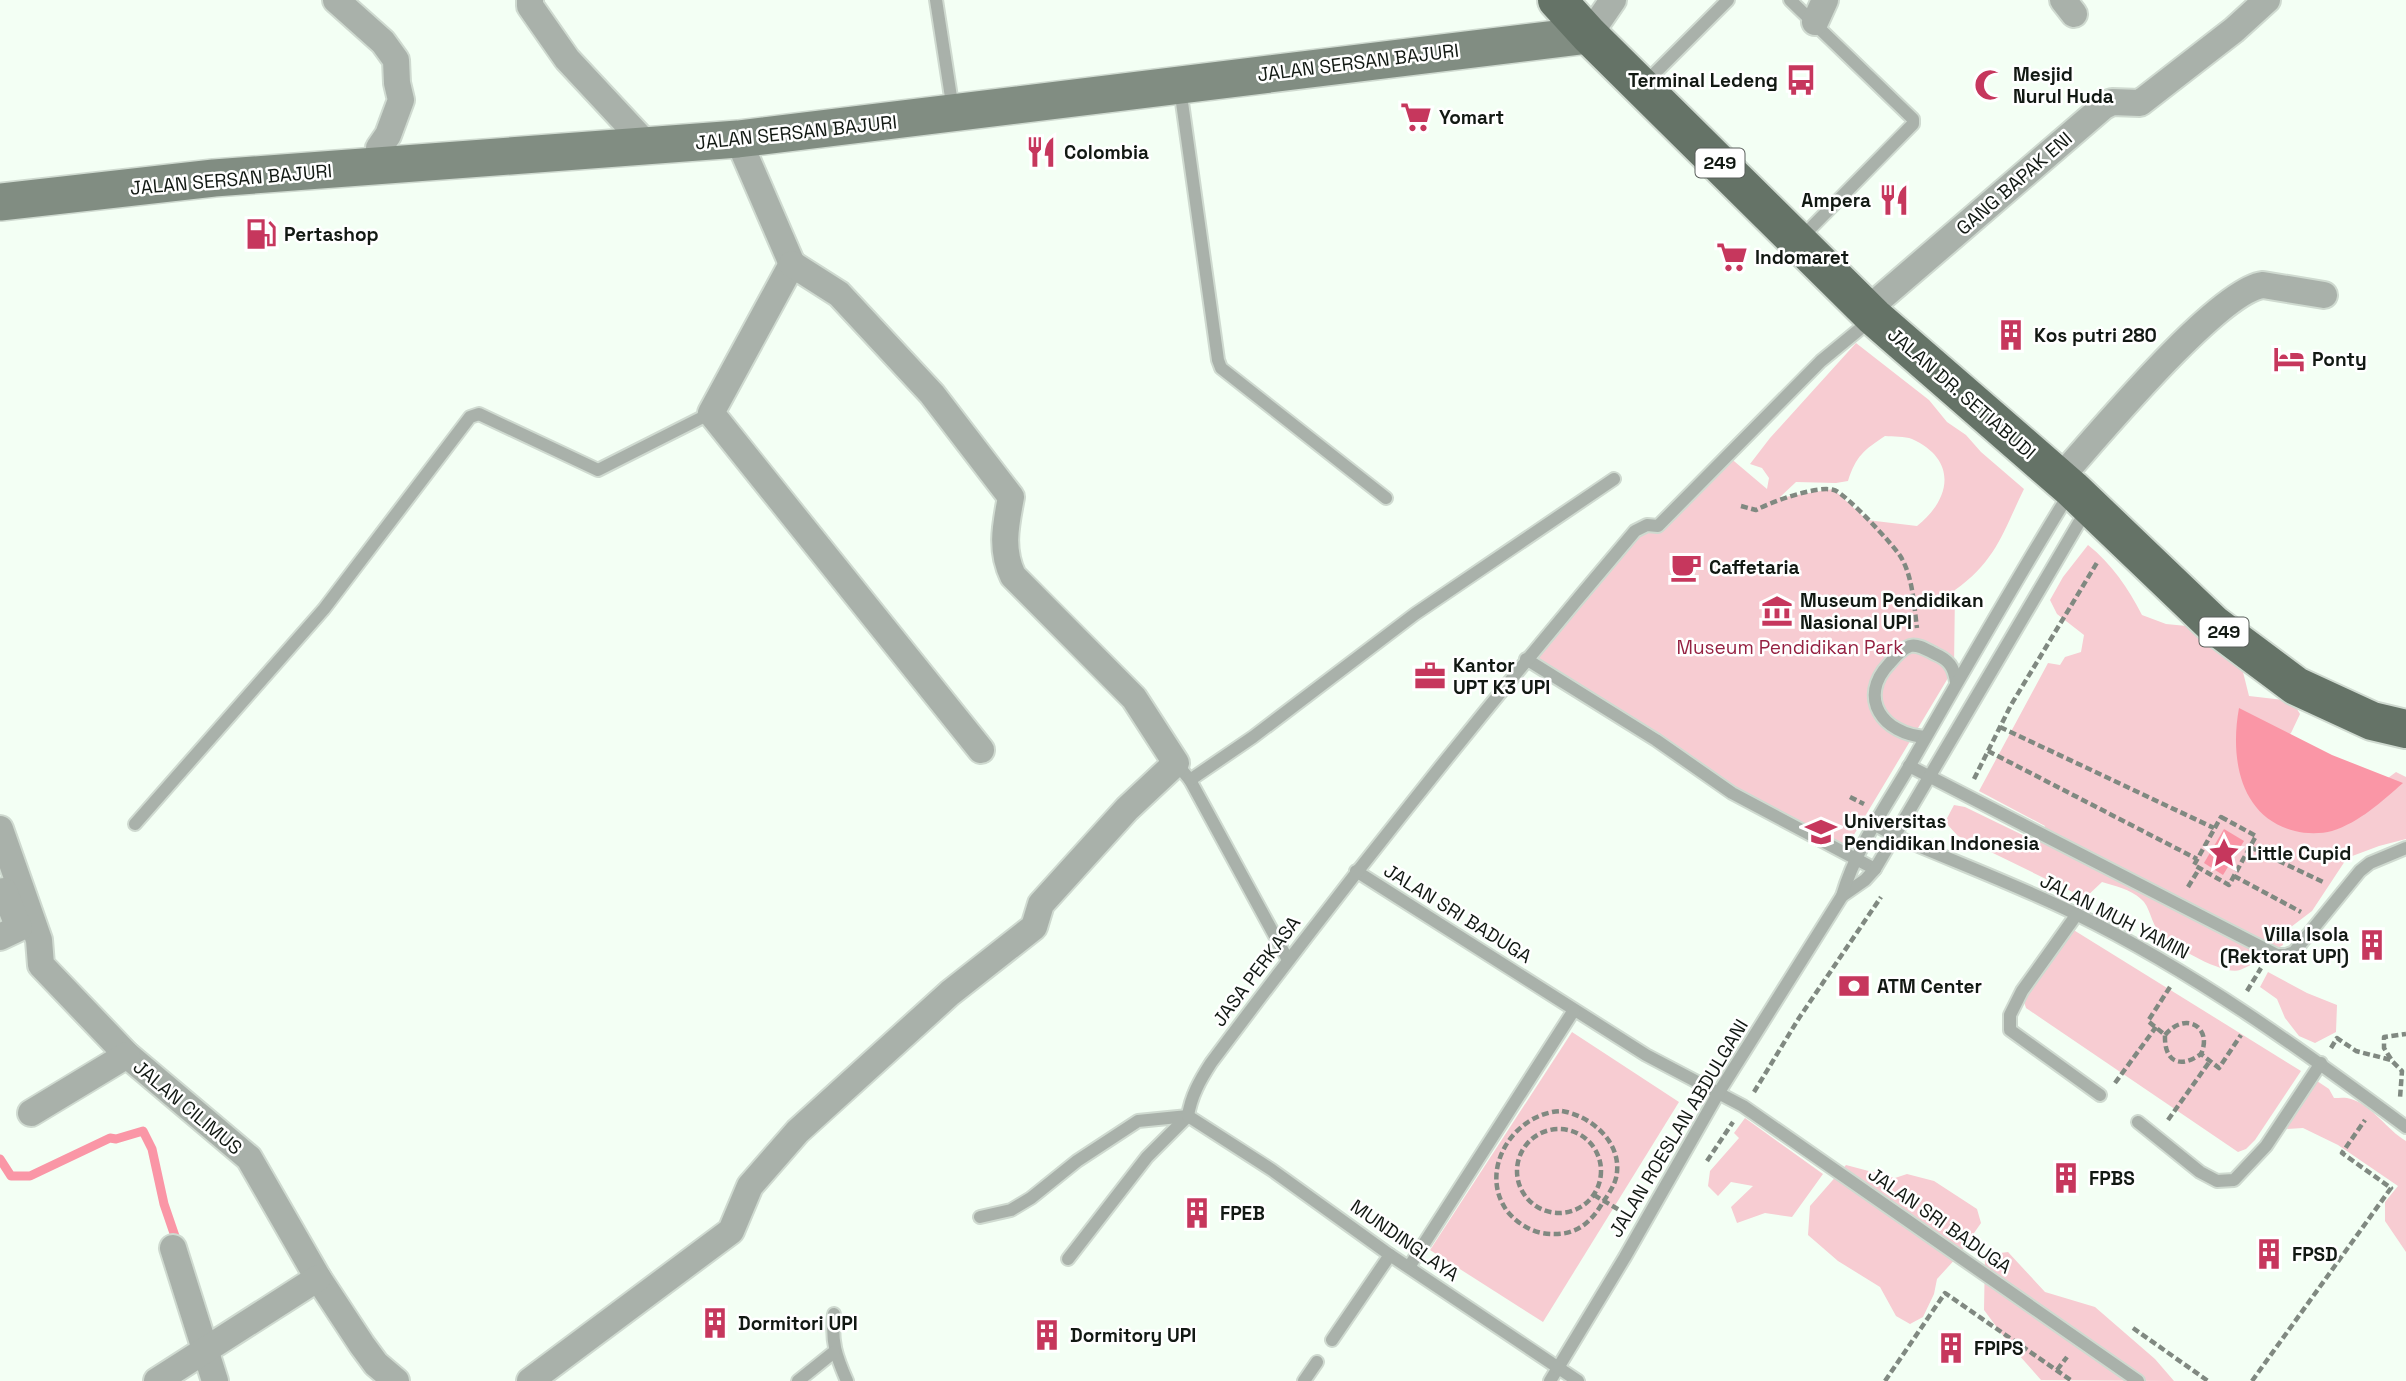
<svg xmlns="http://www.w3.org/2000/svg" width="2406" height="1381" font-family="'Space Grotesk',sans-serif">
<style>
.green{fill:#f7ccd2;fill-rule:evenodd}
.water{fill:#fa96a6}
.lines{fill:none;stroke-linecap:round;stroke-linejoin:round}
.stream{stroke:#fa96a6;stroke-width:9}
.lane-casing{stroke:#cfdad0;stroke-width:16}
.street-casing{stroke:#cfdad0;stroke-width:30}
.secondary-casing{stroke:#cfdad0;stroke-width:40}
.primary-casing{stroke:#cfdad0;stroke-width:42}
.path{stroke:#808981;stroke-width:4.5;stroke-dasharray:7 3.5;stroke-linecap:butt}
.lane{stroke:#a9b1aa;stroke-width:12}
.street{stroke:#a9b1aa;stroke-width:26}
.secondary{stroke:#818d82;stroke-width:37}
.primary{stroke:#657367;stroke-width:38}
.labels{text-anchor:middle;stroke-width:5;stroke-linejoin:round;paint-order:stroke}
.shield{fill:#fff;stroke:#595e5a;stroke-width:2}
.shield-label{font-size:18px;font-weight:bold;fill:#121913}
.street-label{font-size:19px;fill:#121913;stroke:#fff}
.poi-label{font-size:19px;font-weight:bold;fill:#121913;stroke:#fff;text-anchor:start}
.park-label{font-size:19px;fill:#952142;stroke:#fff}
</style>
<rect width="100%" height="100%" fill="#f3fff4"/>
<g class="green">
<path d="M1856,343L1929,400L1947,422L1966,435L1981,452L2024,489C2003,532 1996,561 1955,590L1954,668L1843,853L1656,740L1532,658L1635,531L1659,526L1728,456L1767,489L1769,478L1762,468L1750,464L1770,438ZM1885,436C1893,437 1905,436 1912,439C1958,460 1951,499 1917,526L1867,520L1833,489L1779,498L1796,482L1836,483L1848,481C1856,456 1864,450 1885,436Z"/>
<path d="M2088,545C2112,564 2128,588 2142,615L2166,624L2197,627L2241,664L2249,696L2292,701L2300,714L2291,733L2279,744L2364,796L2396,772L2406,777V839L2379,846L2347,858L2312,911L2283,933V945C2269,953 2255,964 2240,970C2224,976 2170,945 2159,932C2151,923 2150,906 2141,899C2130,889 2115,886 2102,882L2085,898L1958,836L1945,822L1954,805L1965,807L2037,842L2045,826L1979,791L2048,663L2060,665L2065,657L2081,652L2084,635L2057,614L2050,600L2063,577Z"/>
<path d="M2072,929L2301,1071L2255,1140L2246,1149L2238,1152L2026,1008L2024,1002L2026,996Z"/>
<path d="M2268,972L2307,993L2337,1005L2336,1032L2315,1043L2299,1036L2285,1018L2277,999L2260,987Z"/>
<path d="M1572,1032L1679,1102L1543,1322L1430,1250Z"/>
<path d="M2317,1081L2329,1089L2334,1098C2339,1098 2346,1097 2351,1099C2373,1106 2387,1130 2406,1141V1252L2385,1221V1202L2398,1186L2338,1145L2303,1128L2287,1129L2293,1113Z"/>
<path d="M1745,1118L1823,1174L1792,1217L1765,1213L1737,1223L1731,1207L1753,1186L1731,1182L1718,1196L1708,1186L1710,1171L1739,1138L1734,1133Z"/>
<path d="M1846,1165L1895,1178L1907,1174L1934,1181L1977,1209L1981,1223L1958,1256L1937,1279L1934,1294L1923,1317L1910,1324L1896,1316L1880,1287L1838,1261L1808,1235L1810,1206Z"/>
<path d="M2008,1252L2045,1292L2095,1307L2155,1359L2174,1381L2041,1380L2010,1345L1984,1310L1985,1255Z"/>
</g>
<g class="water">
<path d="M2239,708L2332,755L2403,783C2381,802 2360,822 2332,831C2321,834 2306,834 2295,831C2239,817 2230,757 2239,708Z"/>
<path d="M2224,829L2244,841L2223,875L2204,863Z"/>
</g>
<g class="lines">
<path class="stream" d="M0,1159L11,1176H30L110,1138L116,1139L143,1131L152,1149L164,1204L178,1245"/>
<defs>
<g id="lane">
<path d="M936,0L953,110"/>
<path d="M1790,0L1913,119V124L1801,238"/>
<path d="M1644,84L1728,0"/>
<path d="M1180,88L1218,360L1221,368L1386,498"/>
<path d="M1526,659L1656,740L1732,793L1875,869"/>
<path d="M1925,737C1883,734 1857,698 1889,664C1895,657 1901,649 1910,646C1919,644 1927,650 1935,654C1949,660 1954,667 1956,682"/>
<path d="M1176,763L1190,780L1288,960"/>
<path d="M1909,766L2277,955H2286L2294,952L2360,871L2370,863L2406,848"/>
<path d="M1190,780L1253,737L1415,614L1614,479"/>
<path d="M135,824L324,609L470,417L479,414L598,470L711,413"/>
<path d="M1874,824L1895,836C1955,862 2017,885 2076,914C2194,972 2301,1049 2406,1127"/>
<path d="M1356,871L1646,1055L1743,1106L2138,1381"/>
<path d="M1842,896L1865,880L1875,869L2087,509"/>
<path d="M2077,914L2022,991L2010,1015V1030L2100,1095"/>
<path d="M2138,1122L2200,1172L2217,1181L2234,1180L2266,1146L2321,1063"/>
<path d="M980,1217L1011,1210L1031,1198L1077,1161L1138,1121L1188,1116"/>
<path d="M1068,1259L1147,1157L1188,1116"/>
<path d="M1409,1267L1574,1010"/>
<path d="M834,1314C831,1342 836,1356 847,1381"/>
<path d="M1332,1340L1390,1255"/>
<path d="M798,1381L834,1352"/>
<path d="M1304,1381L1317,1362"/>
<path d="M1550,1381L1625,1257L1719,1092L1842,896C1856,848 1885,808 1910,765C1962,674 2014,583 2069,494"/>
<path d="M1578,1381L1390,1255L1272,1170L1188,1116C1191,1096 1200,1080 1211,1063C1347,881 1488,704 1635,531L1647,525L1658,526L1821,361L1872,319"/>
</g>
<g id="street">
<path d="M336,0L383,42L396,60L397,83L401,100L388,135L379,148L385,166"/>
<path d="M530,0V6L567,59L649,147"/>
<path d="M2063,0L2074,14"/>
<path d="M1815,22L1825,0"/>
<path d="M1589,35L1613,0"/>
<path d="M738,139L792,264"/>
<path d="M792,264L711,413L981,750"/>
<path d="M1867,310L2104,106L2112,102L2140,103L2234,30L2267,0"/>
<path d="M2060,478C2095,439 2218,290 2263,285L2324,295"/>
<path d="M0,829L39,940L41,965L127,1055L249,1158L318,1278L362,1345L376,1364L396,1381"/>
<path d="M0,893L4,891L19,928L0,937"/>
<path d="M31,1113L127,1055"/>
<path d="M173,1248L215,1381"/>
<path d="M157,1381L318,1278"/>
<path d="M530,1381L731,1231L750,1186L798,1131L950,993L1034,927L1041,904L1127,809L1176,763L1134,698L1013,576C1000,549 1006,524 1011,497L932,394L839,294L792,264"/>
</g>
<path id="secondary" d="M0,202L214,178L738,139L1589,35"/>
<path id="primary" d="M1557,0L1589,35L1874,317L2072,489L2213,624L2296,686L2372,721L2406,729"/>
</defs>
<use href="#lane" class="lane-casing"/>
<use href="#street" class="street-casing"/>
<use href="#secondary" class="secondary-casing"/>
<use href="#primary" class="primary-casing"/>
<g class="path">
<path d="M1741,506L1756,510C1771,502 1817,485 1834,490C1844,492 1897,548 1902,559C1913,579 1914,606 1917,628"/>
<path d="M2000,727L2214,828"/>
<path d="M1988,751L2197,859"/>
<path d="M1974,779L2011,705L2098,561"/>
<path d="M1850,797L1864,804"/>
<path d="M2221,817L2256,836L2229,885L2194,865Z"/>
<path d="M2250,847L2325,883"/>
<path d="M2234,876L2301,912"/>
<path d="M2188,887L2199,869"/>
<path d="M2170,987L2148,1021L2165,1035C2164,1062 2180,1069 2201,1054L2219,1068L2241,1035"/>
<path d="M2247,991L2261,968"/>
<path d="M2165,1035C2186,1010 2213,1028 2201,1054"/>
<path d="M2331,1048L2337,1038L2356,1051L2391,1060L2402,1071L2400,1098"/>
<path d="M2391,1059L2384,1048V1037L2406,1034"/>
<path d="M2115,1083L2156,1027"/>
<path d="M1754,1092L1799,1018L1881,897"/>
<path d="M1562,1111C1592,1116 1624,1144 1616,1178C1614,1186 1608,1195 1603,1202C1589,1226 1572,1238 1542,1233C1528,1230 1516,1222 1507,1211C1477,1169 1515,1112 1562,1111Z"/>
<path d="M2168,1120L2210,1061"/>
<circle cx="1559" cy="1171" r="42"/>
<path d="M1707,1161L1733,1122"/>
<path d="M1594,1195L1626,1214"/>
<path d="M2133,1328L2208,1381"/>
<path d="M2057,1370L2067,1357"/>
<path d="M1885,1381L1945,1293L2072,1381"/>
<path d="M2252,1381L2391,1188L2342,1153L2365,1120"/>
</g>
<use href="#lane" class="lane"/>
<use href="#street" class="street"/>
<use href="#secondary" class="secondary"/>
<use href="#primary" class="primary"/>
</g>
<defs>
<symbol id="bus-bare" viewBox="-9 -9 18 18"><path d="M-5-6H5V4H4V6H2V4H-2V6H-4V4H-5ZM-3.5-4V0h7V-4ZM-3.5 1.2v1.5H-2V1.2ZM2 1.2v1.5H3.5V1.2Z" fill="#c6375d" stroke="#fff" stroke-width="2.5" paint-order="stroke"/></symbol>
<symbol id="mosque-bare" viewBox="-9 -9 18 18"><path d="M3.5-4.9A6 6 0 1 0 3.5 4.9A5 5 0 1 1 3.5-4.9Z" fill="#c6375d" stroke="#fff" stroke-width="2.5" paint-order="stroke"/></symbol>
<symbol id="supermarket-bare" viewBox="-9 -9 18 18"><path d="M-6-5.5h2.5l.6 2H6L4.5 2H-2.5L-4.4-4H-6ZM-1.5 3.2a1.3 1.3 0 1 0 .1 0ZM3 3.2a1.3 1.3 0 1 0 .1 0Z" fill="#c6375d" stroke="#fff" stroke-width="2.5" paint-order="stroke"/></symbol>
<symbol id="restaurant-bare" viewBox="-9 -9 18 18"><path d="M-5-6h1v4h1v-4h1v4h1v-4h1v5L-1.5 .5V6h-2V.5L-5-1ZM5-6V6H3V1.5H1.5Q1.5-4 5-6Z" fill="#c6375d" stroke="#fff" stroke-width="2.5" paint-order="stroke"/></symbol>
<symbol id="fuel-bare" viewBox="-9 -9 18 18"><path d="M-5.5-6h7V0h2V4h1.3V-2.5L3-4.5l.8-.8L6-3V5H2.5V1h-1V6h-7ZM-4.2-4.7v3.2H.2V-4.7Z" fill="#c6375d" stroke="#fff" stroke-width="2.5" paint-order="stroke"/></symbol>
<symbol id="building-bare" viewBox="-9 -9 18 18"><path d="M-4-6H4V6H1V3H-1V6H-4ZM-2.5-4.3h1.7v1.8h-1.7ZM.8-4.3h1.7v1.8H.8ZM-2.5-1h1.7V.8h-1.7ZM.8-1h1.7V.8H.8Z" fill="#c6375d" stroke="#fff" stroke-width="2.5" paint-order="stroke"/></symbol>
<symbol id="hotel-bare" viewBox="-9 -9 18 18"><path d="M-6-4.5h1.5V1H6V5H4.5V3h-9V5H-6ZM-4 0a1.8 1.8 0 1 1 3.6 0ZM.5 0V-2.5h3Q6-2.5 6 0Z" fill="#c6375d" stroke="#fff" stroke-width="2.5" paint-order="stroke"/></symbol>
<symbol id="cafe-bare" viewBox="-9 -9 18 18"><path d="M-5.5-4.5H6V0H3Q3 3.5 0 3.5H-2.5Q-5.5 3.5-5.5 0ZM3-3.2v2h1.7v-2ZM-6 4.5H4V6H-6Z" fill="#c6375d" stroke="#fff" stroke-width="2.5" paint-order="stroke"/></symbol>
<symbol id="museum-bare" viewBox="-9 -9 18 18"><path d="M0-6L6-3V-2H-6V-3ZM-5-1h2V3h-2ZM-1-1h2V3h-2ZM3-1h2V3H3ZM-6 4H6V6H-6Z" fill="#c6375d" stroke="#fff" stroke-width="2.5" paint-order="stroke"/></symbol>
<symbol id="office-bare" viewBox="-9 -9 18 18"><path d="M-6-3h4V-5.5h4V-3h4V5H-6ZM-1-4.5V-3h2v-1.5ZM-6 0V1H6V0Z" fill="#c6375d" stroke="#fff" stroke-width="2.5" paint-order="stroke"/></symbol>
<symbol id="university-bare" viewBox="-9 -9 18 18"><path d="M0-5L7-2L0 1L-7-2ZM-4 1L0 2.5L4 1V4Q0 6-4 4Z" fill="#c6375d" stroke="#fff" stroke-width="2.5" paint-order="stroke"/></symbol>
<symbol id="sight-bare" viewBox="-9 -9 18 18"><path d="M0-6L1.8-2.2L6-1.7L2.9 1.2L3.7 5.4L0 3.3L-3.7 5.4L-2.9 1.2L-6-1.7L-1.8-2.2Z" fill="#c6375d" stroke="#fff" stroke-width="2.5" paint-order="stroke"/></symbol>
<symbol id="bank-bare" viewBox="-9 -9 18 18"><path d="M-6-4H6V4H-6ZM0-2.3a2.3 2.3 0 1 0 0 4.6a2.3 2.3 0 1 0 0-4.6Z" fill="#c6375d" stroke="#fff" stroke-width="2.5" paint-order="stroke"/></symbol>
</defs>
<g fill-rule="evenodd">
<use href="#bus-bare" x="1779" y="58" width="44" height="44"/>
<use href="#mosque-bare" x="1968" y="63" width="44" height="44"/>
<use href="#supermarket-bare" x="1394" y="95" width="44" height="44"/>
<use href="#restaurant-bare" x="1019" y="130" width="44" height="44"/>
<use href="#restaurant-bare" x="1872" y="178" width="44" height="44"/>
<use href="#fuel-bare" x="239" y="212" width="44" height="44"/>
<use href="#supermarket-bare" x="1710" y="235" width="44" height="44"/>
<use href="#building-bare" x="1989" y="313" width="44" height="44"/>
<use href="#hotel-bare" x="2267" y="337" width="44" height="44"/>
<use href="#cafe-bare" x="1664" y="545" width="44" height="44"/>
<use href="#museum-bare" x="1755" y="589" width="44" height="44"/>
<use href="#office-bare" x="1408" y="654" width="44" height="44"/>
<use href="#university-bare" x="1799" y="810" width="44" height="44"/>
<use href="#sight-bare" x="2202" y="831" width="44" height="44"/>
<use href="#building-bare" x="2350" y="923" width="44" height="44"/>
<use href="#bank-bare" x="1832" y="964" width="44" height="44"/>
<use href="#building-bare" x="2044" y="1156" width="44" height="44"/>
<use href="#building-bare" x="1175" y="1191" width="44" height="44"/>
<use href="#building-bare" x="2247" y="1232" width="44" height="44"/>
<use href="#building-bare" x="693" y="1301" width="44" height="44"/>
<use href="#building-bare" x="1025" y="1313" width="44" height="44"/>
<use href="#building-bare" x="1929" y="1326" width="44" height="44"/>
</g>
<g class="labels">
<g class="shield">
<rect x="1695.5" y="148.5" width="49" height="29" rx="5"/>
<rect x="2199.5" y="617.5" width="49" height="29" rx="5"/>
</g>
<g class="shield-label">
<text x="1720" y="169">249</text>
<text x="2224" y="638">249</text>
</g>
<g class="street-label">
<text transform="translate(1358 62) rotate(-7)" y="7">JALAN SERSAN BAJURI</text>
<text transform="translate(796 132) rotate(-6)" y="7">JALAN SERSAN BAJURI</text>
<text transform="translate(231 179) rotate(-5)" y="7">JALAN SERSAN BAJURI</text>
<text transform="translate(2014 183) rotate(-41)" y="7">GANG BAPAK ENI</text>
<text transform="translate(1962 393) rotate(41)" y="7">JALAN DR. SETIABUDI</text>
<text transform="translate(1458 913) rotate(32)" y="7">JALAN SRI BADUGA</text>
<text transform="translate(2115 916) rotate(27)" y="7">JALAN MUH YAMIN</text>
<text transform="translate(1256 971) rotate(-53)" y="7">JASA PERKASA</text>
<text transform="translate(188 1107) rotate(40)" y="7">JALAN CILIMUS</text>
<text transform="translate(1678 1128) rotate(-59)" y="7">JALAN ROESLAN ABDULGANI</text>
<text transform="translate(1940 1220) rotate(35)" y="7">JALAN SRI BADUGA</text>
<text transform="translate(1405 1240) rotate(35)" y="7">MUNDINGLAYA</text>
</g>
<g class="poi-label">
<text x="2013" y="81">Mesjid<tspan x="2013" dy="22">Nurul Huda</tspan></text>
<text x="1778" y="87" text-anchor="end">Terminal Ledeng</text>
<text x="1439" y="124">Yomart</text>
<text x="1064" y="159">Colombia</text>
<text x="1871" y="207" text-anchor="end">Ampera</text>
<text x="284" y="241">Pertashop</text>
<text x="1755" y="264">Indomaret</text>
<text x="2034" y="342">Kos putri 280</text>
<text x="2312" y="366">Ponty</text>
<text x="1709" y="574">Caffetaria</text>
<text x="1800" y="607">Museum Pendidikan<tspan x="1800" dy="22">Nasional UPI</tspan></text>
<text x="1453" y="672">Kantor<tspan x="1453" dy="22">UPT K3 UPI</tspan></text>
<text x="1844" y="828">Universitas<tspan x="1844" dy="22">Pendidikan Indonesia</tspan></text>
<text x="2247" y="860">Little Cupid</text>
<text x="2349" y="941" text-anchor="end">Villa Isola<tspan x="2349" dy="22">(Rektorat UPI)</tspan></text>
<text x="1877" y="993">ATM Center</text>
<text x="2089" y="1185">FPBS</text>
<text x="1220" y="1220">FPEB</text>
<text x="2292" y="1261">FPSD</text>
<text x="738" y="1330">Dormitori UPI</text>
<text x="1070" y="1342">Dormitory UPI</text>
<text x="1974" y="1355">FPIPS</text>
</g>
<g class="park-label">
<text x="1790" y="654">Museum Pendidikan Park</text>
</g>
</g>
</svg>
